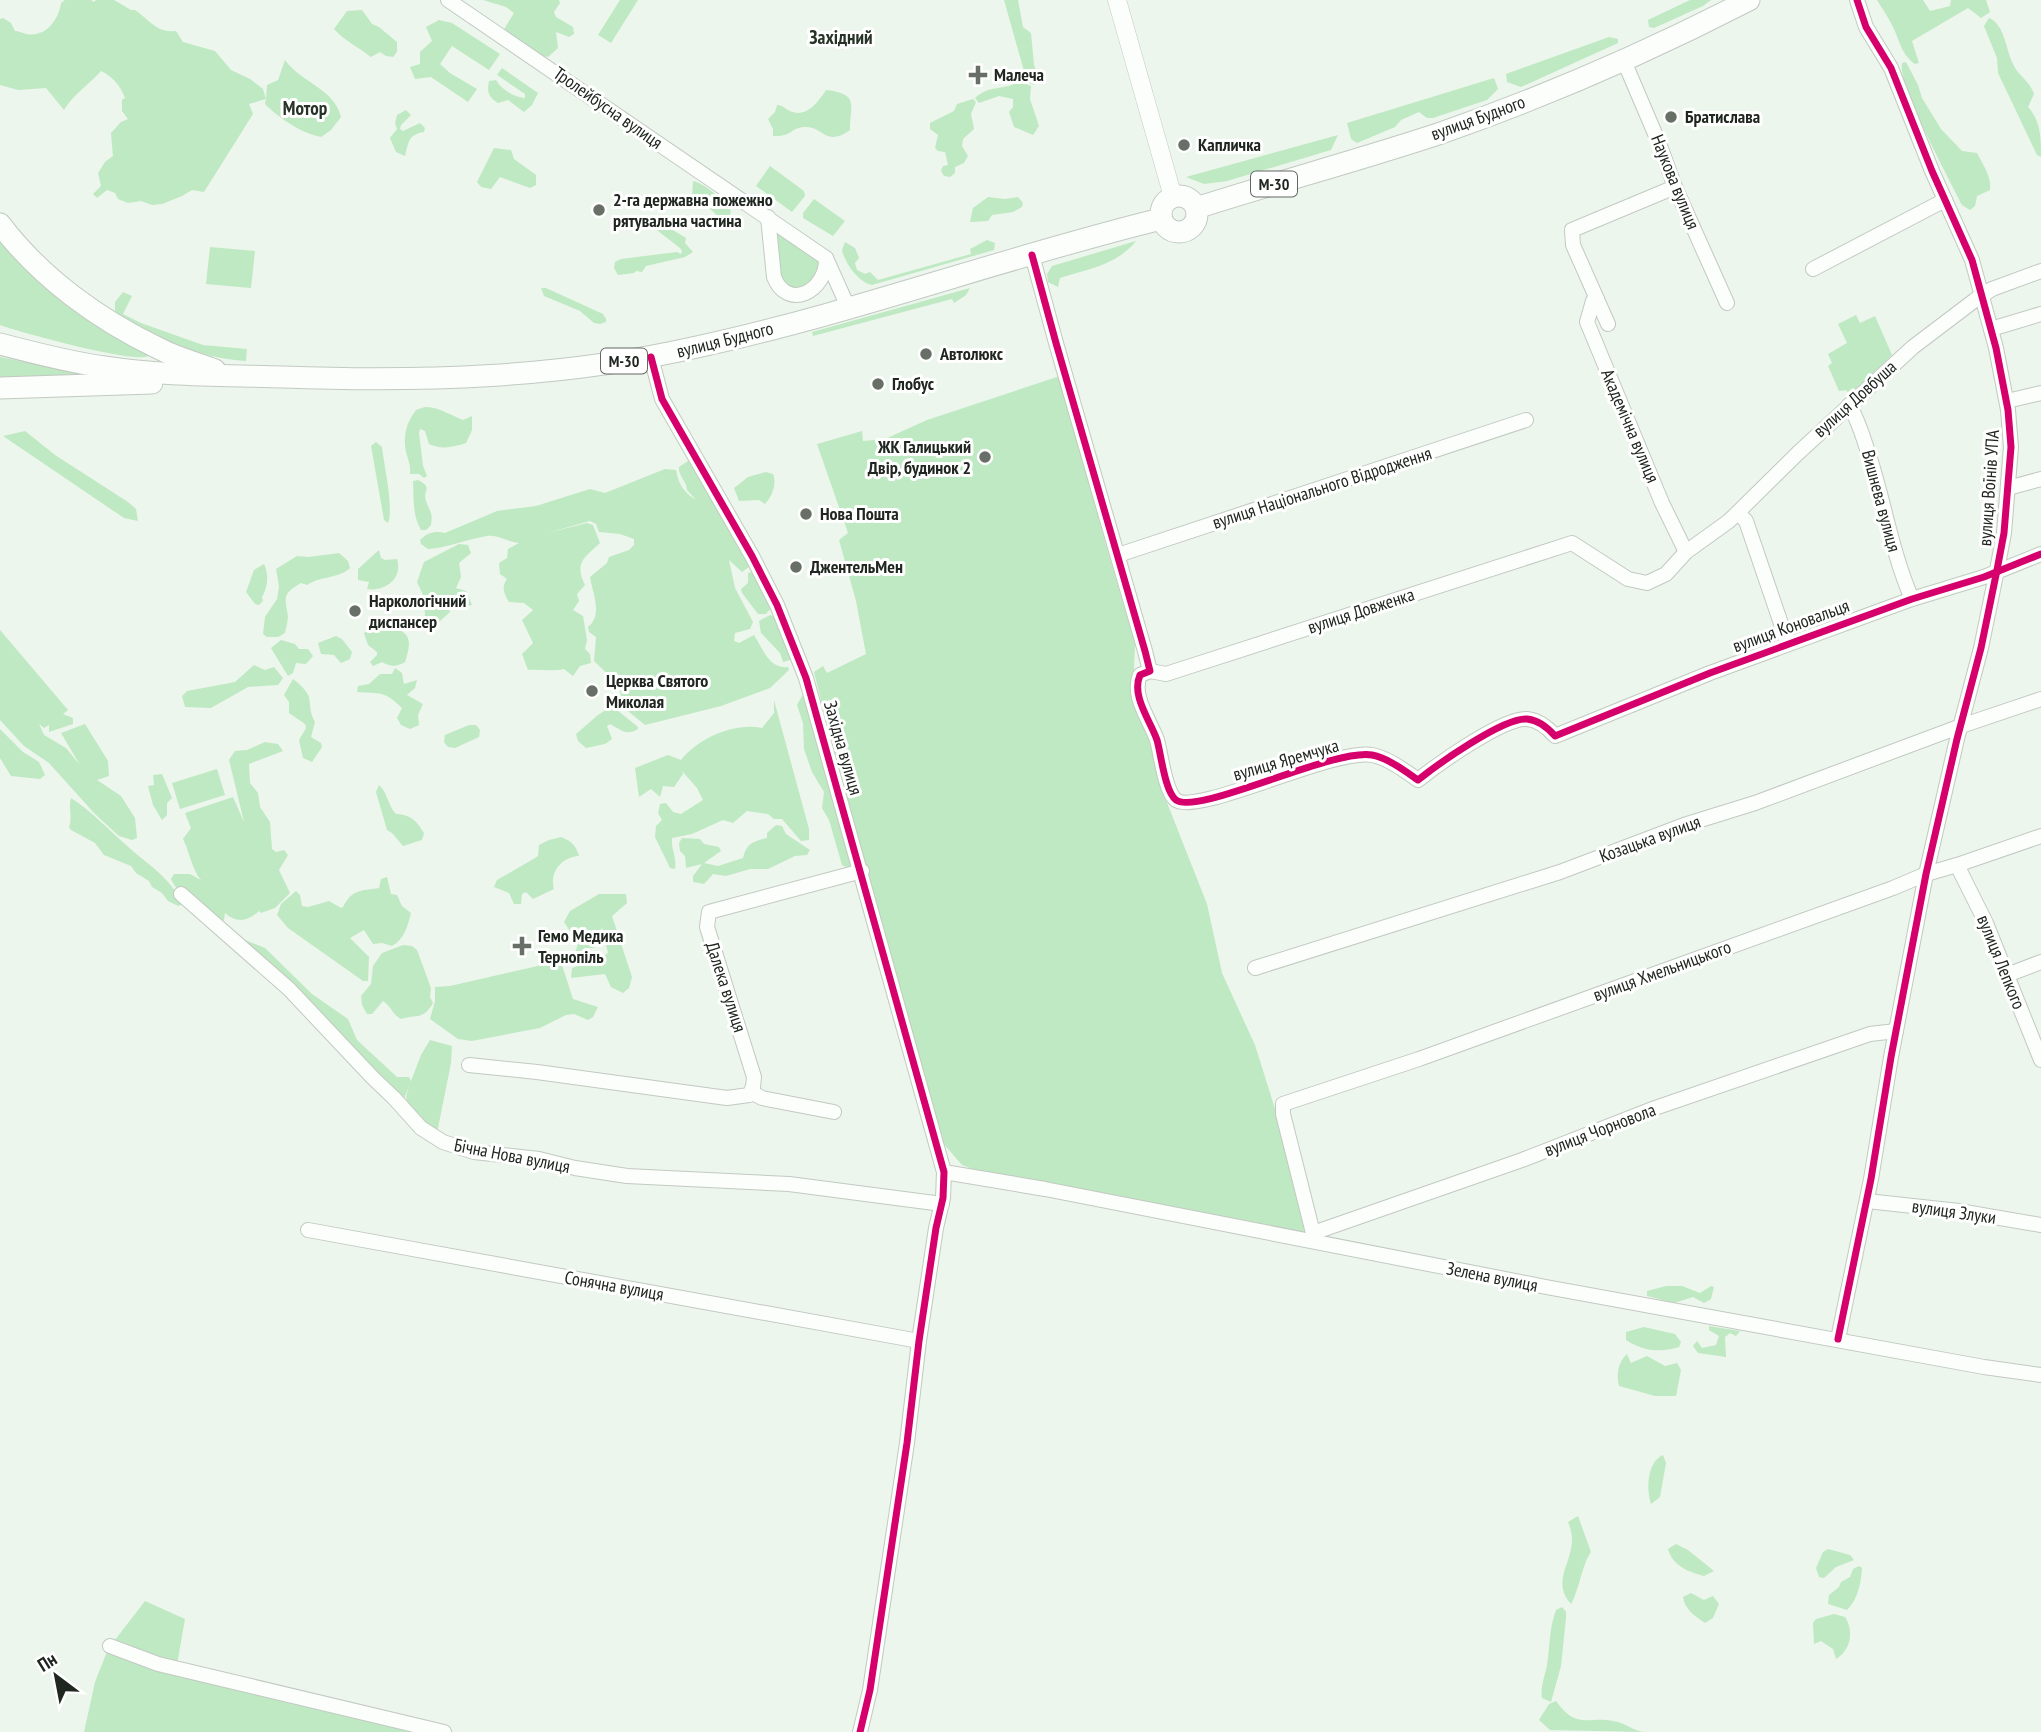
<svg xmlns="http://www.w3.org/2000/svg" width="2041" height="1732" font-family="'PT Sans Narrow',sans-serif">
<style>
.green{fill:#bfe9c2}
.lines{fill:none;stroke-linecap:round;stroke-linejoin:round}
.minor-casing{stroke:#c2c9c2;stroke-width:16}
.major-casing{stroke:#c2c9c2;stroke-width:19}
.highway-casing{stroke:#c2c9c2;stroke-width:23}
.minor{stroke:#fcfefc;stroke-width:14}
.major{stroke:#fcfefc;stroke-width:18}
.highway{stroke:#fcfefc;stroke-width:21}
.cycleway-casing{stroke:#fff;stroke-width:11}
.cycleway{stroke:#d6006c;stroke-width:7}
.poi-dot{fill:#676f67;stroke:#fff;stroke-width:2.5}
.labels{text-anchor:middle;stroke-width:6;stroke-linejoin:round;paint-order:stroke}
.shield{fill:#fff;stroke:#636763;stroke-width:2}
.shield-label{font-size:16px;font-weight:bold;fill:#202620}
.poi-label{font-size:18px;font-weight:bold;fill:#202620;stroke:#fff;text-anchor:start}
.street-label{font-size:18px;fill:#202620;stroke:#fff}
.neighbourhood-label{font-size:19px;font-weight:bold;fill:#263326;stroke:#fff}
</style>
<rect width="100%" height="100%" fill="#ecf6ec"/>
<g class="green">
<path d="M65,0H91L94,2L96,0H114L131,10H135C150,20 156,33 176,31L183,42L215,51L231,70L250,79L263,89L266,99L267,85L278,80L285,60C300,82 335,89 341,117L331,130L321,137C301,133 279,118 265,104L266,99L249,104L253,114L204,192L192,190L182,196L162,204L152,205L141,201L128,203L118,199L115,193L107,190L97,198L93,194L101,186L98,173L105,162L113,156L111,133L121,122L128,119L122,111V100L125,98C120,85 113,77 101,71C89,85 74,93 64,110L46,88L18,90L0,85V19L3,18L11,23L15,31C19,31 22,33 26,34C46,38 59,19 61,3Z"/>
<path d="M483,0H559L560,3L554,12L556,17L573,27L574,34L569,37L556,32L558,48L548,57L539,55L503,31L514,13L506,7Z"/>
<path d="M620,0H638L611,43L598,35Z"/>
<path d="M1004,0H1018L1023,27L1031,33L1034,65L1038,76L1034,85L1029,83L1028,75L1024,71Z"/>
<path d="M1690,0H1711L1703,6L1654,28L1649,27L1648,20Z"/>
<path d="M1877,0H1923L1930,11L1950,6L1951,0H1986L1990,12L1981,18L1968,8L1912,41L1919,63L1915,64C1900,53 1900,40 1892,25C1888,17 1882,8 1877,0Z"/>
<path d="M362,10L372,24L379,27L397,42V52L393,57L386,56L380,52L371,57C358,47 345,41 334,29L347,11Z"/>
<path d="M1989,18C2004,24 2006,48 2012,62C2017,75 2030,81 2034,94L2028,107C2041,121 2041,138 2041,157L2037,155L1998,73L1997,58L1984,26Z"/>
<path d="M439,20L452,23L500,54L489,70L452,46L440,64L450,73L477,89L468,102L431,77L415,79L410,67L420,64V52L432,41L426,27Z"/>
<path d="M1609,37L1618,39V43L1521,87L1507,82L1506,74Z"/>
<path d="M1906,62L1918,85L1922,98L1941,129L1962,151L1977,153C1983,165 1992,177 1990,190L1977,196L1975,206L1970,210L1962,205C1950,180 1897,84 1902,63Z"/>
<path d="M502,68L538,93L532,105L524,112L508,100L498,103C488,97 487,92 489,81L496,80C501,89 515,98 525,98V94L497,75Z"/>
<path d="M1494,78L1498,89L1487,100L1433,118H1427L1419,112L1401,120L1395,127L1357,143L1351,139L1347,123Z"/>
<path d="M1018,81L1031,86L1030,99L1039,126L1033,135L1014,127L1009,112L1013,107V99L999,96L979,103L975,98C990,84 1007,91 1018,81Z"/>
<path d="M826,90C860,94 850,105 850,130C825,148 823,125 804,127C790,128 792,137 773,136V129L768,119L775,112L777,105C784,105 785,110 793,112C807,117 819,101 826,90Z"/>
<path d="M973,99L976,102L971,114L974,129L963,139L962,146L968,156L964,163L955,167V173L950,177L944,176L941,171L943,166L948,165L945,152L938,151L935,148L938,135L930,129V123L954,111L957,104Z"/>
<path d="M406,110L411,115L401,125L400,129L403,131L420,123L425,128L424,132C408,135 409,141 405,156L396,152L390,138L397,129L395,123L397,115Z"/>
<path d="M1338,135L1331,150L1227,181L1204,184L1186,177Z"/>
<path d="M494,148L511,150L514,159L536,175V185L530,188L500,177L491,189L481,187L477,182Z"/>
<path d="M770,166L804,191L805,196L792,212L756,186Z"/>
<path d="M693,181C704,183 725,201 731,211L729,217L721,219L705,204L692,197Z"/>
<path d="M988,197L1005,199L1018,197L1023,203L1022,207L1013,212L992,215L988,221L970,222L973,208Z"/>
<path d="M814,199L845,221L833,236L803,218V213Z"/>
<path d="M649,218H659L671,229L686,238L685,243L693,252L685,257L646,266L642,272L636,271L634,273L618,275L614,268L615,262L621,259L677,252L681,254L682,251L680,248L649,224Z"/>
<path d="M0,231L150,352C150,353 149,355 148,356C135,364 19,332 0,325Z"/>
<path d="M776,233L817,259L822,265L812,283L797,289L785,286L780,277Z"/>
<path d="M987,240L995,243L994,250L872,285C858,282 845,263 842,250L845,242L855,248L859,258L855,263L857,270L865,274L870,272L878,280L971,254L970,249Z"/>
<path d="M1136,241C1117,265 1088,269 1060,278L1058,287L1048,282L1047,274L1052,266Z"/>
<path d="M210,247L255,251L251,288L206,284Z"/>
<path d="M541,288H546L603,314L606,319V322L600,324L594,323L580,311L544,296Z"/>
<path d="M970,288L966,295L954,303L952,299L813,336L812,332Z"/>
<path d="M123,292L132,296L123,314L141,323L203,345L247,349L246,361C195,358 159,337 115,315V302Z"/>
<path d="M1856,315L1860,323L1875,316L1892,355L1850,395L1846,390L1839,391L1828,366L1832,363L1828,354L1847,343L1838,324Z"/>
<path d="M0,357L94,376L0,381Z"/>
<path d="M1060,376L1103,535L1135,644L1133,693L1146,728L1164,795L1207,904L1222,973L1255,1045L1281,1128L1309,1230L1302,1233L985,1174L962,1165L943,1143L830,737L814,672L823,666L827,673L866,654L856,601L839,540L848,533L817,444L862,431L863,441L885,439L927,420Z"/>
<path d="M425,407C439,407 450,415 463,420L472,416V430L466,443C454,447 441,450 429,444L425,431L420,429L419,433L423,466L427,476L424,478L419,474H410C411,465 408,460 406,452C403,436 406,423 416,410Z"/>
<path d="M25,431L55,455L128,502L136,509L138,521L124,518L3,436Z"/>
<path d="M376,442L382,447C384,466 394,508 388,523L384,520L371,446Z"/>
<path d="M688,461L706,475L748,557L749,567L742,572L729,560L735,588L753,622L750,629L735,633L734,641L739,643L754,635C763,649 769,669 788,667L789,670L770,688L721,706L645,725L623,707L619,685L594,661L596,637L589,632L588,627C603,615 593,595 590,577L607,563L609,557L629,550L634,545V539L620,534L599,532L596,524L590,521L547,533L587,523L593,525L600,543C584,558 574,563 585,585L577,594L579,601L573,610L583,616L587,640L585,649L590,654L591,663L580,666L573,676L564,669C552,672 540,669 528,670L522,654L533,643L522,620L533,610L524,603L509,602C504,594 501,588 507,579L500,574L499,563L507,558L508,549L519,543C508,542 497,534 487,536C466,539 448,548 428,549L421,544L420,540C428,532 436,531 445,533L497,511L536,506L590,489L605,493L665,469L676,470C679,485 683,491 696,500L687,490C687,481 678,476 679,467Z"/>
<path d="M766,472L773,474C777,484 772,497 765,504L759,500L739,501L734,488L748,477Z"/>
<path d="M418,480C434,488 422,490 426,501C430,513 433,511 431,525L426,530H421C412,514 414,499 413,481Z"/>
<path d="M459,544L468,545L471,553L459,563L461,577L456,588L466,591L472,605L456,609L445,599L440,604L448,606L450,612L439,622L425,617L424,597L417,582L424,562Z"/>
<path d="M379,550L381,558L385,560L397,559C403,578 386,592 367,589L369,582L358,580V569Z"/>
<path d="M339,553L348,561L350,568C338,579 320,576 307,585L301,583C282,594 285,597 288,616C288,621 286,628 285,633L278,637H267L263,634L265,617L277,599L279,586L276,569L297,556L309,557Z"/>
<path d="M264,564C269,574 268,587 262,597L263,601L259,605L255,604L246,592L254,570Z"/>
<path d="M752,572L772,607L766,614H758L742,593L741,589L748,583V573Z"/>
<path d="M770,615L777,618L793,655L790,660L783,662L780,653L761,633L759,621Z"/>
<path d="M380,624C406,630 415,634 405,662C396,667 391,667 382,662L373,666L370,662L377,655V652L368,645L364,633Z"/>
<path d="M0,630L68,710L63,714L73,718V724L49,732V725L44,728L39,724L44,735L66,748L80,765L61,733L85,724L108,761L109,776L97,780L121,796L135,818L137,838L132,840L119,836L95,814L49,763L24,746L0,720Z"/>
<path d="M336,636L342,639L352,652L350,659L341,663L334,655L321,654L318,643Z"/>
<path d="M281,640L295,644L299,649H308L313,656L306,664L296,663L293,673L288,676L271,648Z"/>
<path d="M254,665L265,670L274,667L283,678L278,685L248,687L211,708L185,707L182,696L187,691L235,682Z"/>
<path d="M395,668L402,673L404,684L417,680L415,688L407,695L423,704L418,715L419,725L410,729L401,725L397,718L402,708C384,690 380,694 357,692L358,686L369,684L380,674H392Z"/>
<path d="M293,679C319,699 304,702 315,722L311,737L321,743L322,747L312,762L303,758L299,740L306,728L305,724L289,713V702L284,695Z"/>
<path d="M802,696H804L854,856L850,866L846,867L842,865L829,820L822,808L824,792L812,772L804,749L803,723L797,705Z"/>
<path d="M774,700L809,829V840L801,841L782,819H774L768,814L747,811L733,823L723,820L692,834L672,838C671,850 677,857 675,869L670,868L655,837L656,826L662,820L658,813L660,804L666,803L673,812L681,814L703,800L697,788L682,771L683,774L674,787L663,786L660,797L651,789L639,797L635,768L668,755L681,760C698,738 735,722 762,728L774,713Z"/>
<path d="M612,706L638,727V729C626,736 621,730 610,724L607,726L612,739L605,744L586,748L578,741L576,734L598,715Z"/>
<path d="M469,725H476L480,730L479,737L455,748L448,747L444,742L445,735Z"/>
<path d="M0,729L23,752L39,762L45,775L40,779L11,776L0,758Z"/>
<path d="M265,742L278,744L283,751L249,764L250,783L258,793L260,807L270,822L272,849L276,852L284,850L288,855L279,870L290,893L275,908L261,913L259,911C248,921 237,924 225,913L224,920L219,923C203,911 179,898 171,879L174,874H190L201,880C192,870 190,853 183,839L191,828L185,813L233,797L244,822L229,760L235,751L247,750Z"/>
<path d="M217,769L225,795L180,809L172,783Z"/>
<path d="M162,774L172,798L167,803V815L162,820L153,805L148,786L154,785L153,775Z"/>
<path d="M379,785C388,793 387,804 396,814C411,815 416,820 424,833L422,840L403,846L392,833L387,830L376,792Z"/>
<path d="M71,798C91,811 108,829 126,845C149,866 168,875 183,904L178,906L168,901L162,893L152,887L149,881L136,873L131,866L104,855L95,843L71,830L69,827C73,818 68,808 71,798Z"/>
<path d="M776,825L782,826L786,834L810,850L807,855L795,856L768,869H750L726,876L713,874L704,884L693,882V876L702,864L686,868L685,856L680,851L679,843L682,838L700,839L704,844L719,847L721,851L704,863L718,866L743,858C746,844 753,841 767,838V833Z"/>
<path d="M561,837C571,841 576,845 579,856C562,857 549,872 554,889L533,899L526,892L522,894L521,904H514L509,893L494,887L497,880L535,858L538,856L539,845L549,840Z"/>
<path d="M387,877L391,894L397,895L402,906L411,913C408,925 404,940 392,946L382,943L373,944L364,930L350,938L369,957L368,981H363L288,928L277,915L281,904L296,891L300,895L302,906L308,907L329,901L341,908L343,907C352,889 361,891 379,888L381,879Z"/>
<path d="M599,894H626L627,903L612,916L632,977L629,988L623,993L611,987L605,974L571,978L572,968L599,959L608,953L602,927L594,948H586V953L579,957L575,954L578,943L564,922L570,911Z"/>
<path d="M245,940L265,948L312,994L348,1019L357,1040L397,1077H409L411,1081L421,1055L430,1040L452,1046L451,1063L437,1133L408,1109L406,1097L409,1086L404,1099L243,944Z"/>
<path d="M403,945L412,946L417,950L431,988L430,997L433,1003C423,1020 418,1014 401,1019C392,1014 391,1006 383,1001L372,1014H367L362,1005L361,996L371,984L373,966L382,953Z"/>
<path d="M555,962H561L573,999L598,1007L593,1017L588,1020L574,1014L566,1015L540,1028L472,1041L458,1039L430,1019L435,1001V987L450,986Z"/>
<path d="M1666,1286H1682L1700,1293L1711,1286L1714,1287L1711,1299L1704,1303L1693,1297L1674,1303L1647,1296V1291Z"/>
<path d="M1709,1326L1740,1331L1736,1336L1730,1333L1725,1337L1726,1357L1698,1353L1693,1346L1697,1341L1702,1348L1716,1345L1719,1336L1709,1330Z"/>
<path d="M1644,1327L1675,1334L1681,1342L1679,1347C1661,1353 1642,1351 1626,1340V1332Z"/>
<path d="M1627,1354L1631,1363L1647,1356L1665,1366L1677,1363L1681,1370L1676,1396H1655L1619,1386C1616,1375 1618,1362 1627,1354Z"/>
<path d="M1663,1455L1666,1463L1660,1497L1651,1504C1646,1489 1647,1462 1663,1455Z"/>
<path d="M1578,1516L1591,1552C1582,1564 1580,1588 1571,1604C1551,1582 1572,1564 1572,1539C1572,1533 1570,1527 1568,1522Z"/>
<path d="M1676,1544L1688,1550L1714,1571L1704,1576C1688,1572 1672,1565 1668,1549Z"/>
<path d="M1828,1549L1850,1555L1854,1560L1836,1567L1824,1578L1819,1577L1816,1568L1823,1552Z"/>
<path d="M1859,1566L1862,1568C1861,1583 1858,1599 1847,1610L1828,1604L1829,1595L1839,1587L1841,1582L1850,1577L1853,1569Z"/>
<path d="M1691,1593L1704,1600L1713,1596L1719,1604L1713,1618L1705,1623C1695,1616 1685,1610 1683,1597Z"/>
<path d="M145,1601L185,1619L176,1670L446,1732H84L95,1682L108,1649Z"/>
<path d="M1562,1607L1566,1612V1618L1561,1666L1551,1702L1542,1698C1540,1687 1545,1676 1547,1665C1550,1646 1549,1629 1556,1610Z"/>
<path d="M1834,1614L1845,1617C1854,1631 1851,1650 1836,1659L1833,1649L1821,1641L1814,1644L1813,1623L1816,1619Z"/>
<path d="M1556,1701C1578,1732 1589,1714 1618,1722C1628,1725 1634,1731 1645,1732L1550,1730L1539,1720L1549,1704Z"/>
</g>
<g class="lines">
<defs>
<g id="minor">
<path d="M448,0L826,258L848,307"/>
<path d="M1624,61L1659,143L1675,187L1727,303"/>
<path d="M768,217L774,277C787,311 827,292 826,258"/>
<path d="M1032,255L1056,343L1145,651L1150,671L1140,675C1131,696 1150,720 1157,740C1161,754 1165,792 1176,800C1197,816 1333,748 1372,755C1388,758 1405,771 1418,780C1438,764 1504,717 1527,719C1538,720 1548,728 1555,736L1710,673L1912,599L1984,577L2041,554"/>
<path d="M1813,269L1945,200"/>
<path d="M1597,299L1593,301L1587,322L1662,503L1686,552"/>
<path d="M1608,324L1573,245L1572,230L1675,187"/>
<path d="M1991,329L2041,314"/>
<path d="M651,357L662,399L752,556L777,605L806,678L944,1172L943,1198L936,1228L919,1341L907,1443L870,1690L860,1732"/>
<path d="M2007,401L2041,393"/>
<path d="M1849,405C1858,419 1862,434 1867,449C1884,499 1891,551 1912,599"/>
<path d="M2008,488L2041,479"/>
<path d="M1738,513L1746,521L1788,644"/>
<path d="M1118,555L1526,420"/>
<path d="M1150,671L1166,674L1572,543L1628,579L1647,583L1666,574L1686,552L1729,521L1798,453L1913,347L1975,300L1992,289L2041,271"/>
<path d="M1957,865L1986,923L2041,1060"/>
<path d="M181,894L289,989L373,1078L394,1098L421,1128L443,1142L474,1152L539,1159L575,1168L627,1176L789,1184L942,1204"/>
<path d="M1255,968L1560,872L1684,825L1755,803L1961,726L2041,699"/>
<path d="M2007,975L2041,962"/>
<path d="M469,1065L537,1072L727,1098L749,1095L753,1087L754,1077L707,927L709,912L862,871"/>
<path d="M751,1092L762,1098L834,1112"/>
<path d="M944,1172L1045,1189L1546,1287L1984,1367L2041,1375"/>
<path d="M1867,1201L1959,1211L2041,1225"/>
<path d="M308,1230L919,1341"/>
<path d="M1313,1233L1283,1114V1104L1419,1059L1893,888L1926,874L1957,865L2041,836"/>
<path d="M1312,1241L1313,1233L1522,1160L1655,1108L1870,1034L1896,1031"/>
<path d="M1838,1339L1871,1179L1891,1057L1926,874L1957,739L1981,648L1997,570L2004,533L2011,447L2008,410L1996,348L1972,260L1932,171L1891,68L1866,27L1857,0"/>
<path d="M110,1646L158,1664L444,1732"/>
</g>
<path id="major" d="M1117,0L1173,197"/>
<g id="highway">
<circle cx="1179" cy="214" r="18"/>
<path d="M1196,208C1277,182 1360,160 1441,133C1547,96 1650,51 1749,0"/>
<path d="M0,224C41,278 99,320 160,349C177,358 197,363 215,370"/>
<path d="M0,344C34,353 69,362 104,367C163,376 223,375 283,377C422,382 560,378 697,347C854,313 1005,257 1161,219"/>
<path d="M0,388L152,383"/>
</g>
</defs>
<use href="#minor" class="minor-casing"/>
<use href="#major" class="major-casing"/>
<use href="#highway" class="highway-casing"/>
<use href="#minor" class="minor"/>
<use href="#major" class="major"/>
<use href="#highway" class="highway"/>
<defs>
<g id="cycleway">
<path d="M1032,255L1056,343L1145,651L1150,671L1140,675C1131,696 1150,720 1157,740C1161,754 1165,792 1176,800C1197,816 1333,748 1372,755C1388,758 1405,771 1418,780C1438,764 1504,717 1527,719C1538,720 1548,728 1555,736L1710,673L1912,599L1984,577L2041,554"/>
<path d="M651,357L662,399L752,556L777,605L806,678L944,1172L943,1198L936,1228L919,1341L907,1443L870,1690L860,1732"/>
<path d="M1838,1339L1871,1179L1891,1057L1926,874L1957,739L1981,648L1997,570L2004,533L2011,447L2008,410L1996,348L1972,260L1932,171L1891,68L1866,27L1857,0"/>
</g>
</defs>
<use href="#cycleway" class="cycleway-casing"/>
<use href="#cycleway" class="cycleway"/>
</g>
<g class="poi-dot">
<path d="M974.5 64.5h7v7h7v7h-7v7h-7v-7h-7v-7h7z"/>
<circle cx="1671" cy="117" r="7"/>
<circle cx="1184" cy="145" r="7"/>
<circle cx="599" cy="210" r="7"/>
<circle cx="926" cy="354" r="7"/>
<circle cx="878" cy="384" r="7"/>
<circle cx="985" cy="457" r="7"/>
<circle cx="806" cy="514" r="7"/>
<circle cx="796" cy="567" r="7"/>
<circle cx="355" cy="611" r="7"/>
<circle cx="592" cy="691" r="7"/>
<path d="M518.5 935.5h7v7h7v7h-7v7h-7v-7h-7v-7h7z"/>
</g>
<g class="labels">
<g class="shield">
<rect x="1251" y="171.5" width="46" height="25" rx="5"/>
<rect x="601" y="348.5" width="46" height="25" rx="5"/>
</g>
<g class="shield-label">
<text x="1274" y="190">М-30</text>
<text x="624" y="367">М-30</text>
</g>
<g class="poi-label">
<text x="994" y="81">Малеча</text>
<text x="1685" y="123">Братислава</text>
<text x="1198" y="151">Капличка</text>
<text x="613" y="206">2-га державна пожежно<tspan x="613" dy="21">рятувальна частина</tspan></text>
<text x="940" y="360">Автолюкс</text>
<text x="892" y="390">Глобус</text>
<text x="971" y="453" text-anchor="end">ЖК Галицький<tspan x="971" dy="21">Двір, будинок 2</tspan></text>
<text x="820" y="520">Нова Пошта</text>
<text x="810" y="573">ДжентельМен</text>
<text x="369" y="607">Наркологічний<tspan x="369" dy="21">диспансер</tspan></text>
<text x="606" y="687">Церква Святого<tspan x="606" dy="21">Миколая</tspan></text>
<text x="538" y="942">Гемо Медика<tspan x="538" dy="21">Тернопіль</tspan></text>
</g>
<g class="street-label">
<text transform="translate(608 108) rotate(35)" y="6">Тролейбусна вулиця</text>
<text transform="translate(1478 118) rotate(-20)" y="6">вулиця Будного</text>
<text transform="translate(1675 182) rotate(68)" y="6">Наукова вулиця</text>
<text transform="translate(725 340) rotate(-14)" y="6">вулиця Будного</text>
<text transform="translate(1855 399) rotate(-42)" y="6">вулиця Довбуша</text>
<text transform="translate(1630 426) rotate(67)" y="6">Академічна вулиця</text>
<text transform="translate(1322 488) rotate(-18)" y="6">вулиця Національного Відродження</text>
<text transform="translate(1989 488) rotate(-86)" y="6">вулиця Воїнів УПА</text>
<text transform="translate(1881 501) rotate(75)" y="6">Вишнева вулиця</text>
<text transform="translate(1361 611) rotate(-18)" y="6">вулиця Довженка</text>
<text transform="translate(1791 626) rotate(-20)" y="6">вулиця Коновальця</text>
<text transform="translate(843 748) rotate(74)" y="6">Західна вулиця</text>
<text transform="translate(1286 760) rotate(-16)" y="6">вулиця Яремчука</text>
<text transform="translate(1650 839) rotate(-20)" y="6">Козацька вулиця</text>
<text transform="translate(2001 962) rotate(68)" y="6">вулиця Лепкого</text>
<text transform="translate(1662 971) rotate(-20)" y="6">вулиця Хмельницького</text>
<text transform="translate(726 987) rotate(72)" y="6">Далека вулиця</text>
<text transform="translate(1600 1130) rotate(-21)" y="6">вулиця Чорновола</text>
<text transform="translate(512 1156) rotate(11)" y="6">Бічна Нова вулиця</text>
<text transform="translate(1954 1212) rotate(8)" y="6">вулиця Злуки</text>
<text transform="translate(1492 1277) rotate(11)" y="6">Зелена вулиця</text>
<text transform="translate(614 1286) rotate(10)" y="6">Сонячна вулиця</text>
</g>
<g class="neighbourhood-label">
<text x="841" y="44">Західний</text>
<text x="305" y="115">Мотор</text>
</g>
</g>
<g transform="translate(56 1676) rotate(328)" stroke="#ffffff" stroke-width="5" paint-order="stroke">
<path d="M0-5L12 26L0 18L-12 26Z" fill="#202620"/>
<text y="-10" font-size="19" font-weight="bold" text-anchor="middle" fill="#202620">Пн</text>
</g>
</svg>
